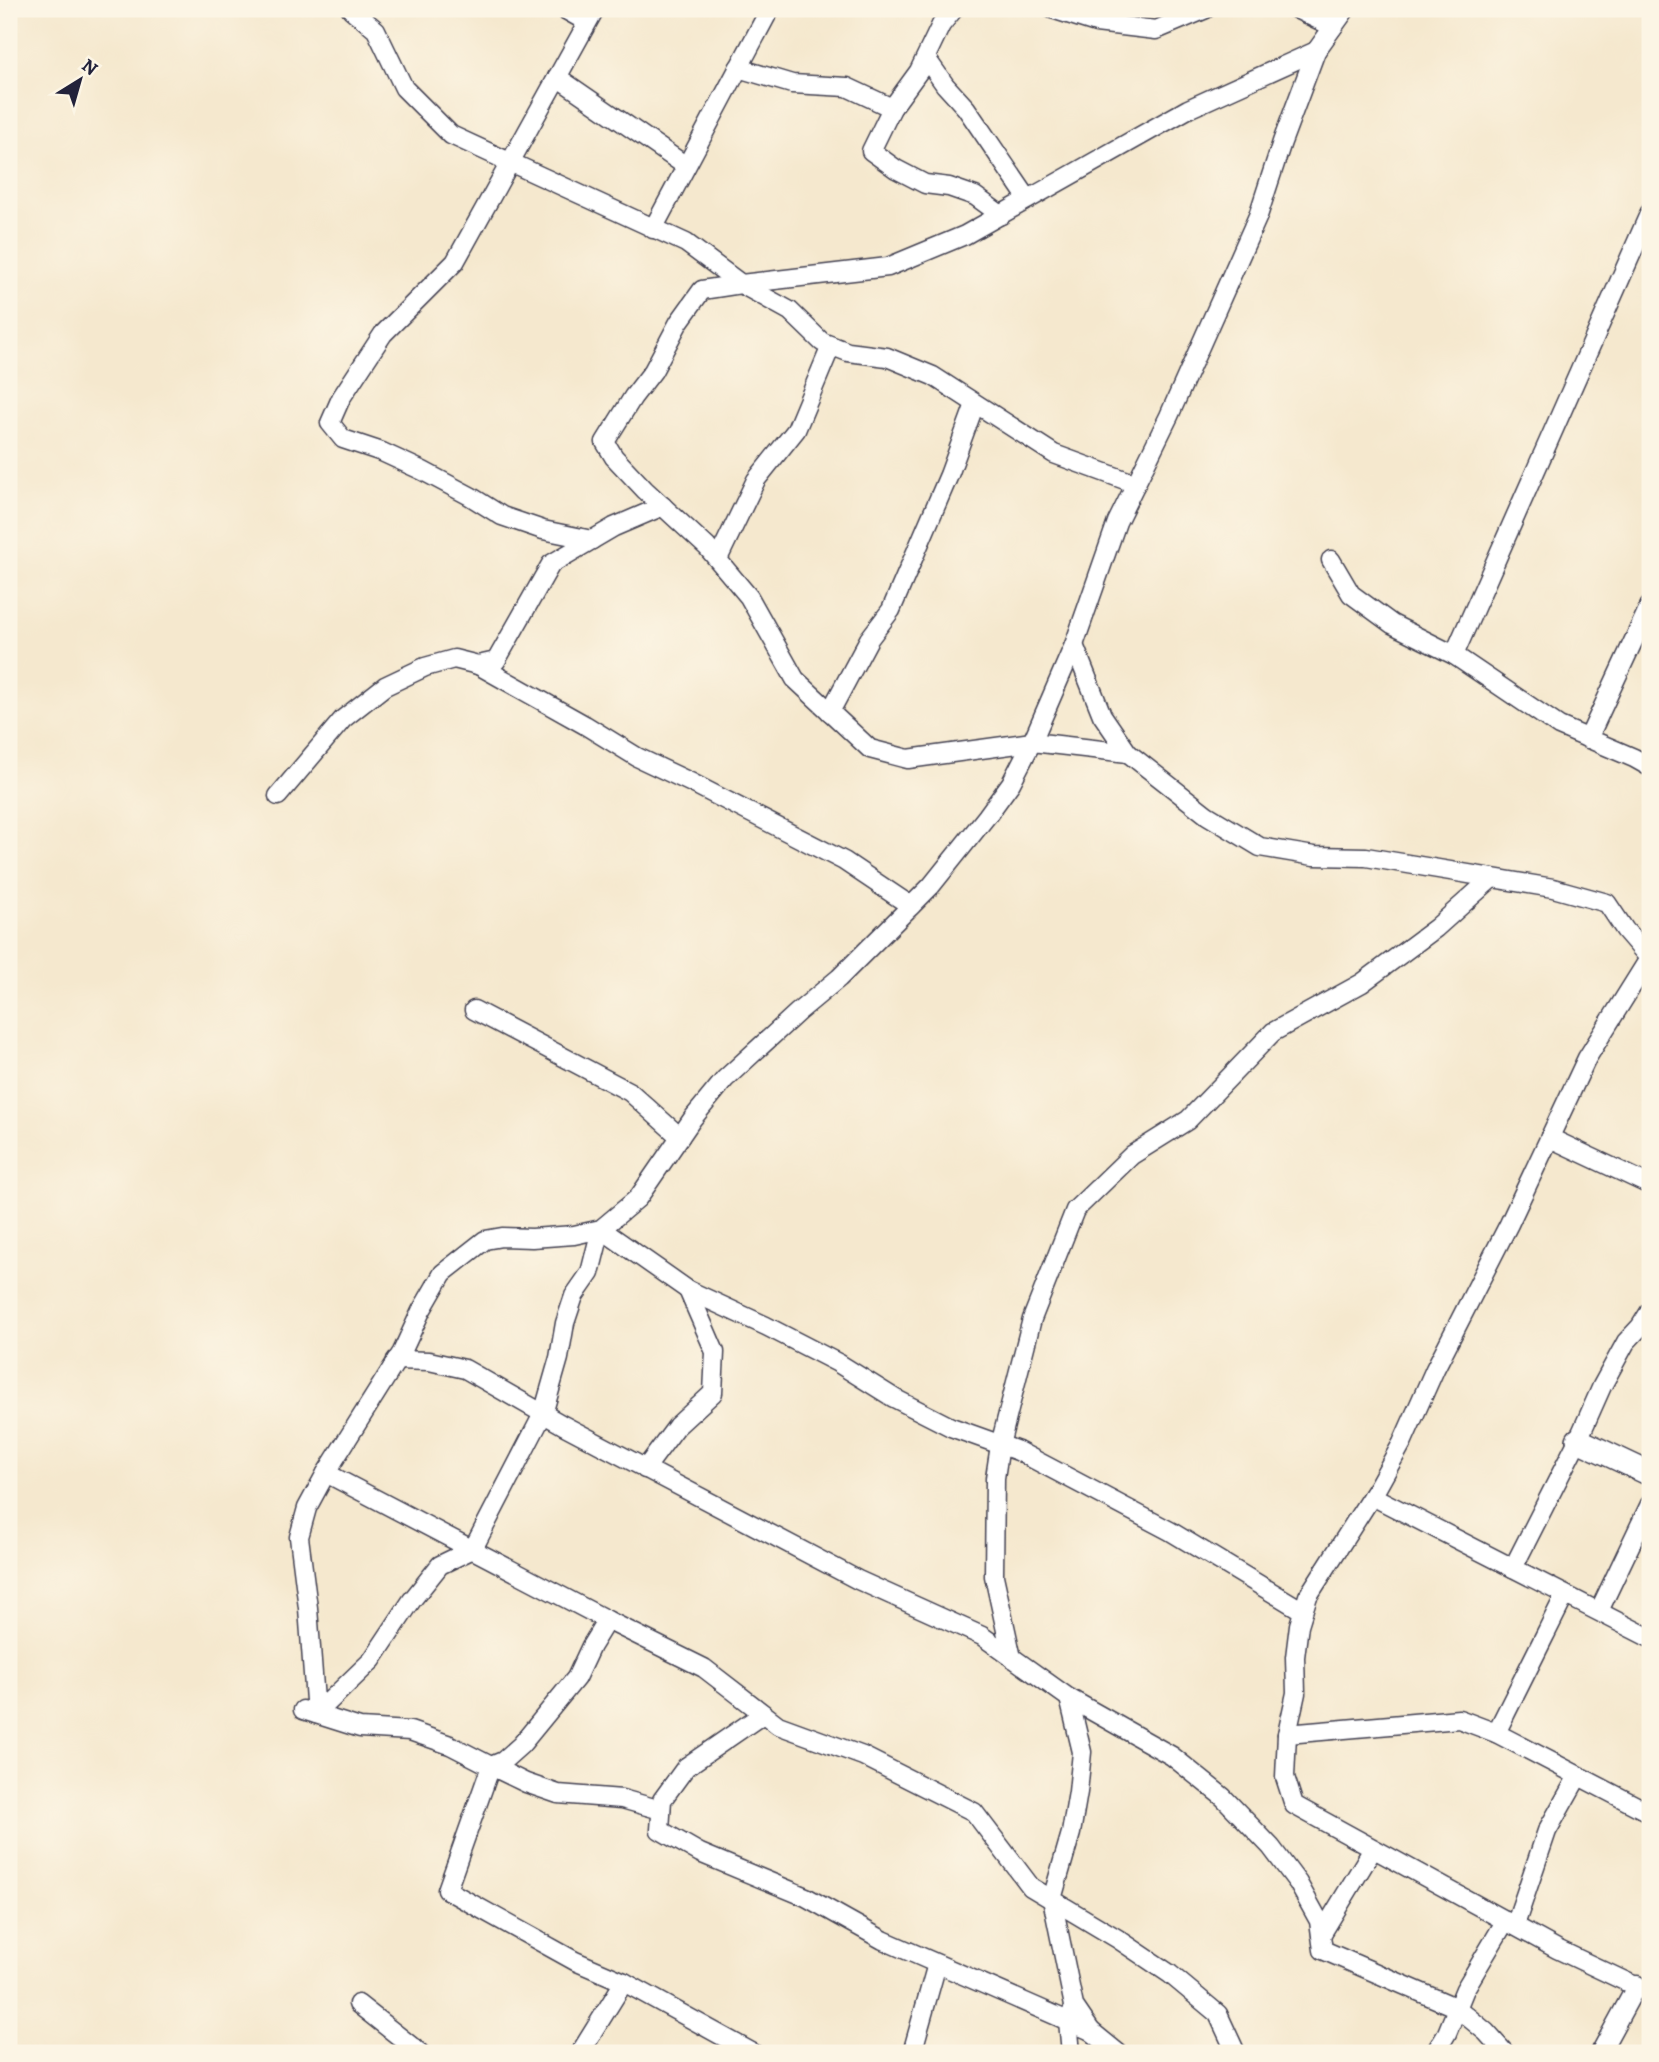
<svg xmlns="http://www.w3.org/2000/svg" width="1659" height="2062" font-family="Alegreya,serif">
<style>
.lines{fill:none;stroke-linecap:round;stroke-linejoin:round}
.minor-casing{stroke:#424051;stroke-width:21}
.tertiary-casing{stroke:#424051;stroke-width:26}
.minor{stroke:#fff;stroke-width:18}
.tertiary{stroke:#fff;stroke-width:23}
</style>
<rect width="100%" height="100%" fill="#fcf5e5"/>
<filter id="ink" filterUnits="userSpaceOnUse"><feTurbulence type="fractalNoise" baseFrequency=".0143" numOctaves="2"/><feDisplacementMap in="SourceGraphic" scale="14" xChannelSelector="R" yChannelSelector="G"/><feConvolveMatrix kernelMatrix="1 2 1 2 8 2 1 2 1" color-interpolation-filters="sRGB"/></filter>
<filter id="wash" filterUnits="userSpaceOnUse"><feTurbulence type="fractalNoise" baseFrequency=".00686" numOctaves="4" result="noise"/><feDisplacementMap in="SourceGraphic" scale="28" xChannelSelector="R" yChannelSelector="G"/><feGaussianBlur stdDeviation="1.57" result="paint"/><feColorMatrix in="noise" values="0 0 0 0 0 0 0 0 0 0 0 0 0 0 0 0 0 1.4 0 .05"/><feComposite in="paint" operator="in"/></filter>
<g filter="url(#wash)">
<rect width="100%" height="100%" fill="#f5e8ce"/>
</g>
<g filter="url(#ink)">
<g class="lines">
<defs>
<g id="minor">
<path d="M351,9L376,30L404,88L451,135L686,243L741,284L888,267L965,235L1188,109L1316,51"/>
<path d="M564,9L587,22"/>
<path d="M954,9L941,25L919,71L892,108L871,151L896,169L925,184L949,187L975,196L1001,215"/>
<path d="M1052,9L1096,23L1156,30L1206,9"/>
<path d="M1296,9L1333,27"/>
<path d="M926,58L945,85L966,108L1028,199"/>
<path d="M738,68L792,84L847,87L892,108"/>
<path d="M557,77L686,166"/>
<path d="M653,229L770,9"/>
<path d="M592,540L543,530L502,516L470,496L423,471L382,452L343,439L330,423L341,398L383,334L455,262L595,9"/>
<path d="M718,559L756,480L796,430L831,346"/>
<path d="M1331,560L1351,594L1392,624L1454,655L1559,726L1634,758L1650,767"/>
<path d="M1074,645L1102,715L1128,753L1207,815L1260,847L1314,856L1366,857L1553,888L1607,903L1625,930L1650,959"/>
<path d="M1454,655L1650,212"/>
<path d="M478,665L585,725L637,757L692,783L844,861L911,906"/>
<path d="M830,712L869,639L891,610L949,475L975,404"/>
<path d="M1588,739L1650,605"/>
<path d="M1128,753L1032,742L908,759L870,749L795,679L749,597L707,547L645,490L614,457L605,442L633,397L653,371L679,322L702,290L741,284L790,311L822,342L848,352L887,357L933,376L1054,454L1136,484"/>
<path d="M278,796L343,719L385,686L425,667L454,659L478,665L496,661L551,564L614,527L663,506"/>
<path d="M1650,957L1587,1058L1509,1224L1435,1369L1402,1443L1377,1488L1308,1596L1299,1625L1295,1657L1296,1693L1287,1734L1285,1777L1294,1805L1557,1949L1650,1993"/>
<path d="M474,1010L630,1092L680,1137"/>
<path d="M1550,1138L1650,1185"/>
<path d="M601,1229L590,1273L574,1296L565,1323L559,1358L543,1414L473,1549L440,1565L412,1600L372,1660L316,1714L308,1608L299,1537L307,1508L326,1473L402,1352L421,1311L443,1273L485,1240L502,1237L532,1238L574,1235L601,1229L638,1198L693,1118L725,1079L798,1012L839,978L931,886L987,816L1011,783L1032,742L1074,645L1117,522L1169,416L1258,216L1282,142L1316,51L1346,9"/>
<path d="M601,1229L688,1290L766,1326L838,1363L894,1398L951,1427L1018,1451L1170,1531L1303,1611"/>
<path d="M396,1360L429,1361L465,1369L563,1425L858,1580L982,1636L1069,1698L1172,1756L1223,1797L1271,1847L1298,1883L1319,1921L1323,1950L1457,2008L1486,2032L1505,2053"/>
<path d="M645,1469L677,1426L713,1393L715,1352L688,1290"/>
<path d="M326,1473L607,1620L704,1668L778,1725L863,1756L974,1812L1031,1887L1118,1939L1170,1974L1218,2014L1236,2053"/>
<path d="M1372,1496L1650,1638"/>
<path d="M1513,1568L1578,1440L1602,1386L1626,1342L1640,1327L1650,1311"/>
<path d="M1599,1611L1650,1504"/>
<path d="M1012,1658L994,1576L995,1478L1000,1445L1032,1319L1075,1210L1132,1155L1188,1120L1273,1032L1362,983L1436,928L1492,878"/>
<path d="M1069,1698L1082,1752L1078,1792L1071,1833L1052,1899L1074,2006L1091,2031L1118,2053"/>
<path d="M303,1710L360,1728L410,1731L450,1745L491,1766L503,1761L521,1745L576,1678L591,1646L607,1620"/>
<path d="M763,1714L686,1767L662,1800L660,1830L700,1853L806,1897L883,1940L1091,2031"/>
<path d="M1496,1733L1565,1595"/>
<path d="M1287,1734L1459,1719L1496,1733L1650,1813"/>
<path d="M661,1810L622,1799L558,1794L526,1783L491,1766L447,1890L575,1961L624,1982L753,2053"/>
<path d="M1515,1925L1547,1831L1578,1776"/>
<path d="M1321,1935L1373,1849"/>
<path d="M358,2004L420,2053"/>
<path d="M580,2053L624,1982"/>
<path d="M912,2053L937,1964"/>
<path d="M1071,2053L1068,2021L1072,2012"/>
<path d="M1435,2053L1447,2033L1465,1989L1506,1920"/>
<path d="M1600,2053L1637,1985"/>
</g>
<path id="tertiary" d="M1578,1440L1650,1474"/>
</defs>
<use href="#minor" class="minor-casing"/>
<use href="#tertiary" class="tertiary-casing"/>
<use href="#minor" class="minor"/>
<use href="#tertiary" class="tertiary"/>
</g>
</g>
<rect width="1659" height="2062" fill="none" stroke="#fcf5e5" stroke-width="35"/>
<g transform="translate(80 80) rotate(37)" stroke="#fcf5e5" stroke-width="5" paint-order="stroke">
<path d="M0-5L12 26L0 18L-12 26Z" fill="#22223b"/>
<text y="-10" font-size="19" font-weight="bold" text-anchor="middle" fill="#22223b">N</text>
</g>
</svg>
